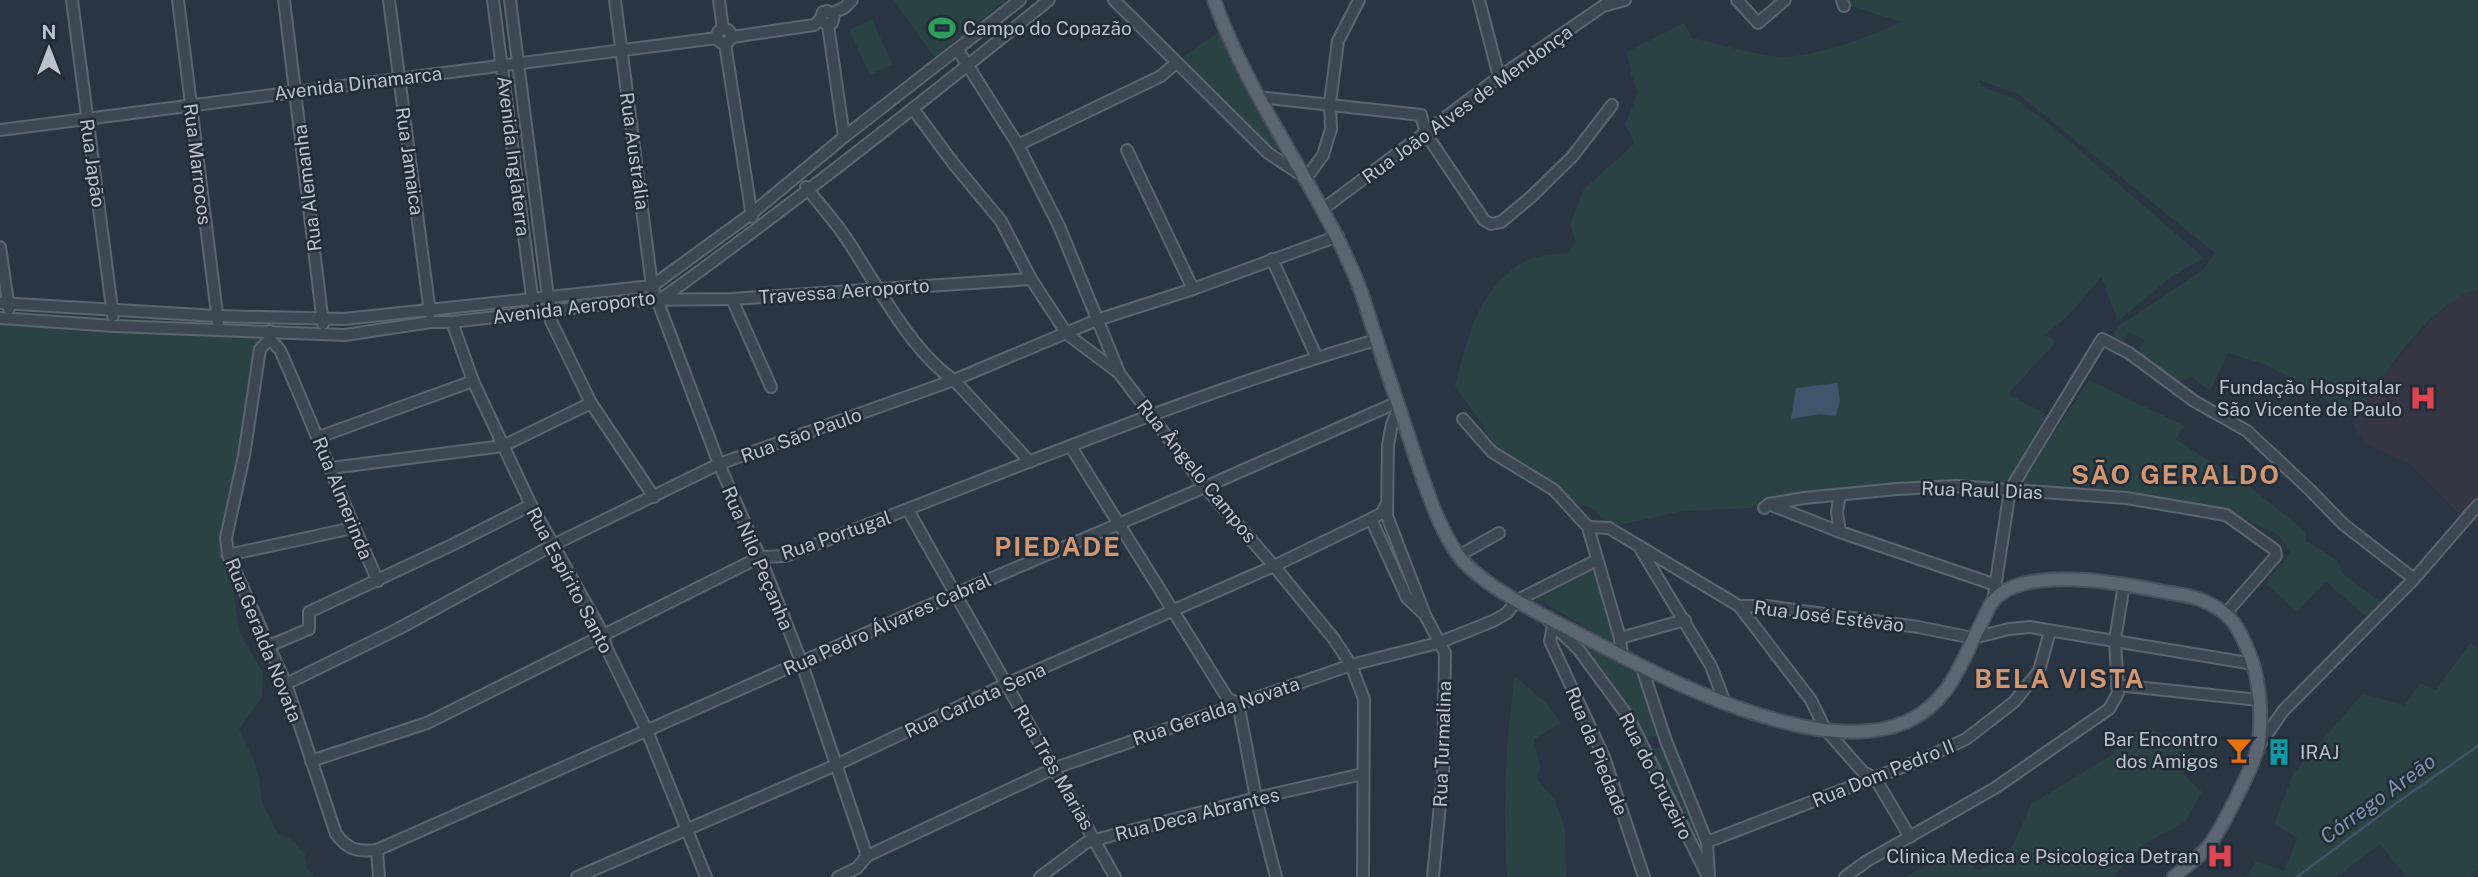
<svg xmlns="http://www.w3.org/2000/svg" width="2478" height="877" font-family="'Public Sans',sans-serif">
<style>
.medical{fill:#363544}
.green{fill:#2b4244}
.water{fill:#40546b}
.lines{fill:none;stroke-linecap:round;stroke-linejoin:round}
.stream{stroke:#40546b;stroke-width:2.5}
.minor-casing{stroke:#5c6570;stroke-width:14}
.major-casing{stroke:#47505c;stroke-width:16}
.minor{stroke:#3d4753;stroke-width:10}
.major{stroke:#5c6673;stroke-width:12}
.labels{text-anchor:middle;stroke-width:5;stroke-linejoin:round;paint-order:stroke}
.poi-label{font-size:19px;fill:#bbc2cc;stroke:#222c38;text-anchor:end}
.street-label{font-size:19px;fill:#bbc2cc;stroke:#222c38}
.water-label{font-size:21px;font-style:italic;fill:#7d94ad;stroke:#222c38}
.district-label{font-size:26px;font-weight:bold;letter-spacing:2px;fill:#d29670;stroke:#222c38}
</style>
<rect width="100%" height="100%" fill="#293543"/>
<path class="medical" d="M2478,290V518L2471,526L2410,464L2366,444L2355,429L2354,418L2381,379L2429,322L2458,297Z"/>
<g class="green">
<path d="M894,0H1006L934,57Z"/>
<path d="M1848,0H2478V290C2471,292 2463,294 2458,298C2416,323 2382,379 2354,418L2290,377L2264,364L2228,353L2210,391L2192,377L2176,383L2138,352L2145,340L2129,332L2122,344L2114,338L2115,331L2121,324L2203,270L2215,253L2018,94L1979,80L1981,86L2015,99L2047,122L2204,258L2171,277L2118,321L2101,277L2071,313L2045,335L2056,342L2008,394L2048,415L2008,486L1922,481L1768,498L1751,508L1682,511L1616,526L1606,522L1592,508L1576,504L1556,486L1497,447L1455,385C1469,335 1478,284 1530,259C1541,254 1557,255 1568,253L1576,242L1570,224L1584,189L1635,143L1625,125L1638,92L1631,74L1627,52L1684,23L1692,38C1718,44 1745,52 1771,56C1807,61 1869,37 1901,22L1851,6Z"/>
<path d="M872,19L892,64L870,75L849,30Z"/>
<path d="M1220,31L1239,75L1283,149L1269,147L1181,58Z"/>
<path d="M0,323L86,332H188L254,335L258,339L242,443L220,537L232,577L239,631L263,673L262,697L239,729L253,758L259,778L262,802L277,833L292,840L305,854L307,868L314,877H0Z"/>
<path d="M2089,380L2185,426L2175,439L2249,486L2305,531L2306,541L2337,560L2342,573L2383,604L2369,619L2326,582L2297,612L2265,583L2283,563L2290,552L2279,535L2220,508L2113,491L2019,486Z"/>
<path d="M1594,568L1617,640L1611,643L1535,597Z"/>
<path d="M1571,638L1636,673L1660,735L1646,740L1629,709L1599,665Z"/>
<path d="M2470,643L2478,648V871L2468,877H2406L2380,844L2337,877H2247L2256,861L2284,871L2297,838L2274,824L2293,774L2362,694L2405,705L2420,683L2436,690Z"/>
<path d="M1515,676L1547,704L1561,723L1534,739L1540,768L1536,778L1554,799L1565,828L1566,877H1507C1503,809 1505,744 1515,676Z"/>
<path d="M2150,728L2181,745L2196,762L2183,774L2202,792L2185,822L2144,844L2113,877H1906L1915,871L1960,857L1978,870L1995,863L2013,845L2031,804L2110,756L2129,734Z"/>
<path d="M1664,746L1702,845L1706,866L1651,750Z"/>
</g>
<path class="water" d="M1837,383L1840,400L1836,416L1820,414L1791,419L1796,388Z"/>
<g class="lines">
<path class="stream" d="M2297,877L2395,804L2478,746"/>
<defs>
<g id="minor">
<path d="M72,0L113,316"/>
<path d="M178,0L218,322"/>
<path d="M284,0L323,324"/>
<path d="M389,0L430,313"/>
<path d="M493,0L533,304"/>
<path d="M510,0L548,297L552,311L551,321L591,403L654,497"/>
<path d="M615,0L652,286L719,464L760,557L801,661L867,856"/>
<path d="M719,0L723,29"/>
<path d="M1114,0L1268,153L1300,174"/>
<path d="M1479,0L1499,77"/>
<path d="M1737,0L1758,23L1785,0"/>
<path d="M1842,0L1844,6"/>
<path d="M1607,5L1625,0"/>
<path d="M832,13L844,8L852,0"/>
<path d="M828,25L844,137"/>
<circle cx="724" cy="36" r="7"/>
<path d="M732,37L814,25L820,20L823,12L827,11L834,16L832,23L828,25L820,20"/>
<path d="M725,44L752,217"/>
<path d="M958,50L1018,145L1059,226L1118,370"/>
<path d="M1258,97L1421,115L1426,134L1484,220L1491,224L1501,222L1531,197L1572,157L1612,105"/>
<path d="M914,110L953,163L1001,221L1031,279L1067,334L1119,373L1205,487L1274,566L1334,639L1351,665L1364,699L1363,877"/>
<path d="M0,130L717,38"/>
<path d="M1018,145L1161,76L1176,63"/>
<path d="M1127,150L1193,289"/>
<path d="M1305,180L1323,155L1331,129L1330,103L1338,41L1359,0"/>
<path d="M806,187C819,204 834,220 846,238C874,280 912,353 954,380L1030,462"/>
<path d="M1323,209L1499,77L1612,0"/>
<path d="M0,247L9,309"/>
<path d="M1272,259L1317,358"/>
<path d="M732,299L771,387"/>
<path d="M657,302C791,206 920,104 1049,0"/>
<path d="M0,303L217,316L344,319L652,286L751,214L844,137L1020,0"/>
<path d="M0,318L114,326L345,335L431,322H452L642,300L732,299L1031,279"/>
<path d="M452,322L473,381L531,505L604,636L606,647L647,731L706,877"/>
<path d="M270,331V339L260,349L244,456L226,538L228,555L286,684L336,834C348,850 358,852 377,850L379,877"/>
<path d="M270,339L280,350C314,426 343,505 378,581"/>
<path d="M1399,407L1392,424L1388,445L1387,516L1425,615L1445,653L1443,773L1433,877"/>
<path d="M1463,419L1492,452L1554,490L1588,527L1620,638L1622,657"/>
<path d="M319,437L473,381"/>
<path d="M1071,447L1228,699L1238,703L1256,798L1276,877"/>
<path d="M331,468L503,446L591,403"/>
<path d="M1771,505L1840,532L1996,585"/>
<path d="M1764,508L1769,504L1804,498L1897,489L1957,486L2126,498L2226,515L2275,550L2276,556L2226,613"/>
<path d="M908,510L1115,877"/>
<path d="M1371,519L1407,598L1424,614"/>
<path d="M1588,527L1609,528L1739,606H1767L1918,627L1973,638L2009,629L2030,627L2254,664"/>
<path d="M1840,532L1837,512L1840,495"/>
<path d="M1641,550L1711,666L1725,703"/>
<path d="M228,555L353,528"/>
<path d="M1458,556L1499,533"/>
<path d="M1993,601L2010,490L2102,339L2129,353L2194,401L2247,431L2310,490L2343,524L2414,579"/>
<path d="M1739,606L1811,700L1825,729L1863,772L1875,778L1910,837"/>
<path d="M1549,621L1579,650L1629,718L1708,877"/>
<path d="M1553,626L1550,641L1604,757L1644,877"/>
<path d="M1620,638L1685,620"/>
<path d="M269,646L309,629V612L454,544L531,505"/>
<path d="M1642,668L1666,741L1707,842L1709,877"/>
<path d="M286,684L398,629L553,545L719,464L954,380L1097,320L1193,289L1338,236"/>
<path d="M2117,685L2259,700"/>
<path d="M2259,746L2283,711L2414,579L2478,505"/>
<path d="M311,761L427,723L760,557L785,556C981,483 1174,399 1376,340"/>
<path d="M1707,842L1923,759L1966,739L2014,702L2039,671L2050,631"/>
<path d="M377,850L955,594L1205,487L1398,402"/>
<path d="M577,877L836,765L1006,684L1274,566L1371,519L1382,513L1386,505"/>
<path d="M838,877L857,868L867,856L1055,768L1351,665L1438,643L1493,621L1507,613L1516,601L1597,560"/>
<path d="M1040,877L1087,842L1256,798L1363,774"/>
<path d="M1845,877L1867,861L1995,788L2109,709L2118,693L2115,640L2124,584"/>
</g>
<path id="major" d="M1214,0C1250,101 1317,184 1357,281C1365,301 1370,321 1377,341C1389,379 1402,415 1414,453C1426,487 1436,522 1456,552C1476,583 1542,615 1575,632C1655,674 1816,761 1906,722C1951,702 1960,663 1981,624C1985,617 1988,606 1994,600C2026,565 2118,583 2160,591C2174,594 2190,595 2204,601C2231,613 2239,627 2249,653C2260,679 2262,714 2259,742C2257,760 2220,832 2208,847C2198,858 2185,867 2174,877"/>
</defs>
<use href="#minor" class="minor-casing"/>
<use href="#major" class="major-casing"/>
<use href="#minor" class="minor"/>
<use href="#major" class="major"/>
</g>
<defs>
<symbol id="stadium-bare" viewBox="-9 -9 18 18"><path d="M0-5a6.5 5 0 1 0 0 10a6.5 5 0 1 0 0-10ZM-3.5-1.8h7v3.6h-7Z" fill="#2e9e5b" stroke="#222c38" stroke-width="2.5" paint-order="stroke"/></symbol>
<symbol id="hospital-bare" viewBox="-9 -9 18 18"><path d="M-5-5h3v3.5h4V-5h3V5h-3V1.5h-4V5h-3Z" fill="#e0444e" stroke="#222c38" stroke-width="2.5" paint-order="stroke"/></symbol>
<symbol id="bar-bare" viewBox="-9 -9 18 18"><path d="M-6-5H6L.8 .8V4.5H3.5V6h-7V4.5H-.8V.8Z" fill="#e8710a" stroke="#222c38" stroke-width="2.5" paint-order="stroke"/></symbol>
<symbol id="building-bare" viewBox="-9 -9 18 18"><path d="M-4-6H4V6H1V3H-1V6H-4ZM-2.5-4.3h1.7v1.8h-1.7ZM.8-4.3h1.7v1.8H.8ZM-2.5-1h1.7V.8h-1.7ZM.8-1h1.7V.8H.8Z" fill="#0f9aa8" stroke="#222c38" stroke-width="2.5" paint-order="stroke"/></symbol>
</defs>
<g fill-rule="evenodd">
<use href="#stadium-bare" x="923" y="9" width="38" height="38"/>
<use href="#hospital-bare" x="2404" y="379" width="38" height="38"/>
<use href="#bar-bare" x="2220" y="731" width="38" height="38"/>
<use href="#building-bare" x="2260" y="733" width="38" height="38"/>
<use href="#hospital-bare" x="2201" y="837" width="38" height="38"/>
</g>
<g class="labels">
<g class="poi-label">
<text x="963" y="35" text-anchor="start">Campo do Copazão</text>
<text x="2402" y="394">Fundação Hospitalar<tspan x="2402" dy="22">São Vicente de Paulo</tspan></text>
<text x="2218" y="746">Bar Encontro<tspan x="2218" dy="22">dos Amigos</tspan></text>
<text x="2300" y="759" text-anchor="start">IRAJ</text>
<text x="2199" y="863">Clinica Medica e Psicologica Detran</text>
</g>
<g class="street-label">
<text transform="translate(358 83) rotate(-7)" y="7">Avenida Dinamarca</text>
<text transform="translate(1467 104) rotate(-36)" y="7">Rua João Alves de Mendonça</text>
<text transform="translate(635 151) rotate(82)" y="7">Rua Austrália</text>
<text transform="translate(514 156) rotate(83)" y="7">Avenida Inglaterra</text>
<text transform="translate(410 161) rotate(82)" y="7">Rua Jamaica</text>
<text transform="translate(93 163) rotate(82)" y="7">Rua Japão</text>
<text transform="translate(198 164) rotate(83)" y="7">Rua Marrocos</text>
<text transform="translate(307 188) rotate(-97)" y="7">Rua Alemanha</text>
<text transform="translate(844 291) rotate(-4)" y="7">Travessa Aeroporto</text>
<text transform="translate(574 307) rotate(-7)" y="7">Avenida Aeroporto</text>
<text transform="translate(801 435) rotate(-20)" y="7">Rua São Paulo</text>
<text transform="translate(1197 471) rotate(51)" y="7">Rua Ângelo Campos</text>
<text transform="translate(1982 490) rotate(2)" y="7">Rua Raul Dias</text>
<text transform="translate(343 498) rotate(68)" y="7">Rua Almerinda</text>
<text transform="translate(836 535) rotate(-19)" y="7">Rua Portugal</text>
<text transform="translate(758 558) rotate(67)" y="7">Rua Nilo Peçanha</text>
<text transform="translate(570 580) rotate(62)" y="7">Rua Espírito Santo</text>
<text transform="translate(1829 616) rotate(7)" y="7">Rua José Estêvão</text>
<text transform="translate(887 624) rotate(-24)" y="7">Rua Pedro Álvares Cabral</text>
<text transform="translate(264 640) rotate(68)" y="7">Rua Geralda Novata</text>
<text transform="translate(975 700) rotate(-25)" y="7">Rua Carlota Sena</text>
<text transform="translate(1216 711) rotate(-19)" y="7">Rua Geralda Novata</text>
<text transform="translate(1442 744) rotate(-88)" y="7">Rua Turmalina</text>
<text transform="translate(1597 751) rotate(68)" y="7">Rua da Piedade</text>
<text transform="translate(1054 767) rotate(60)" y="7">Rua Três Marias</text>
<text transform="translate(1883 773) rotate(-22)" y="7">Rua Dom Pedro II</text>
<text transform="translate(1656 776) rotate(63)" y="7">Rua do Cruzeiro</text>
<text transform="translate(1197 814) rotate(-14)" y="7">Rua Deca Abrantes</text>
</g>
<g class="water-label">
<text transform="translate(2378 799) rotate(-36)" y="7">Córrego Areão</text>
</g>
<g class="district-label">
<text x="2176" y="484">SÃO GERALDO</text>
<text x="1058" y="556">PIEDADE</text>
<text x="2060" y="688">BELA VISTA</text>
</g>
</g>
<g transform="translate(49 49)" stroke="#222c38" stroke-width="5" paint-order="stroke">
<path d="M0-5L12 26L0 18L-12 26Z" fill="#bbc2cc"/>
<text y="-10" font-size="19" font-weight="bold" text-anchor="middle" fill="#bbc2cc">N</text>
</g>
</svg>
